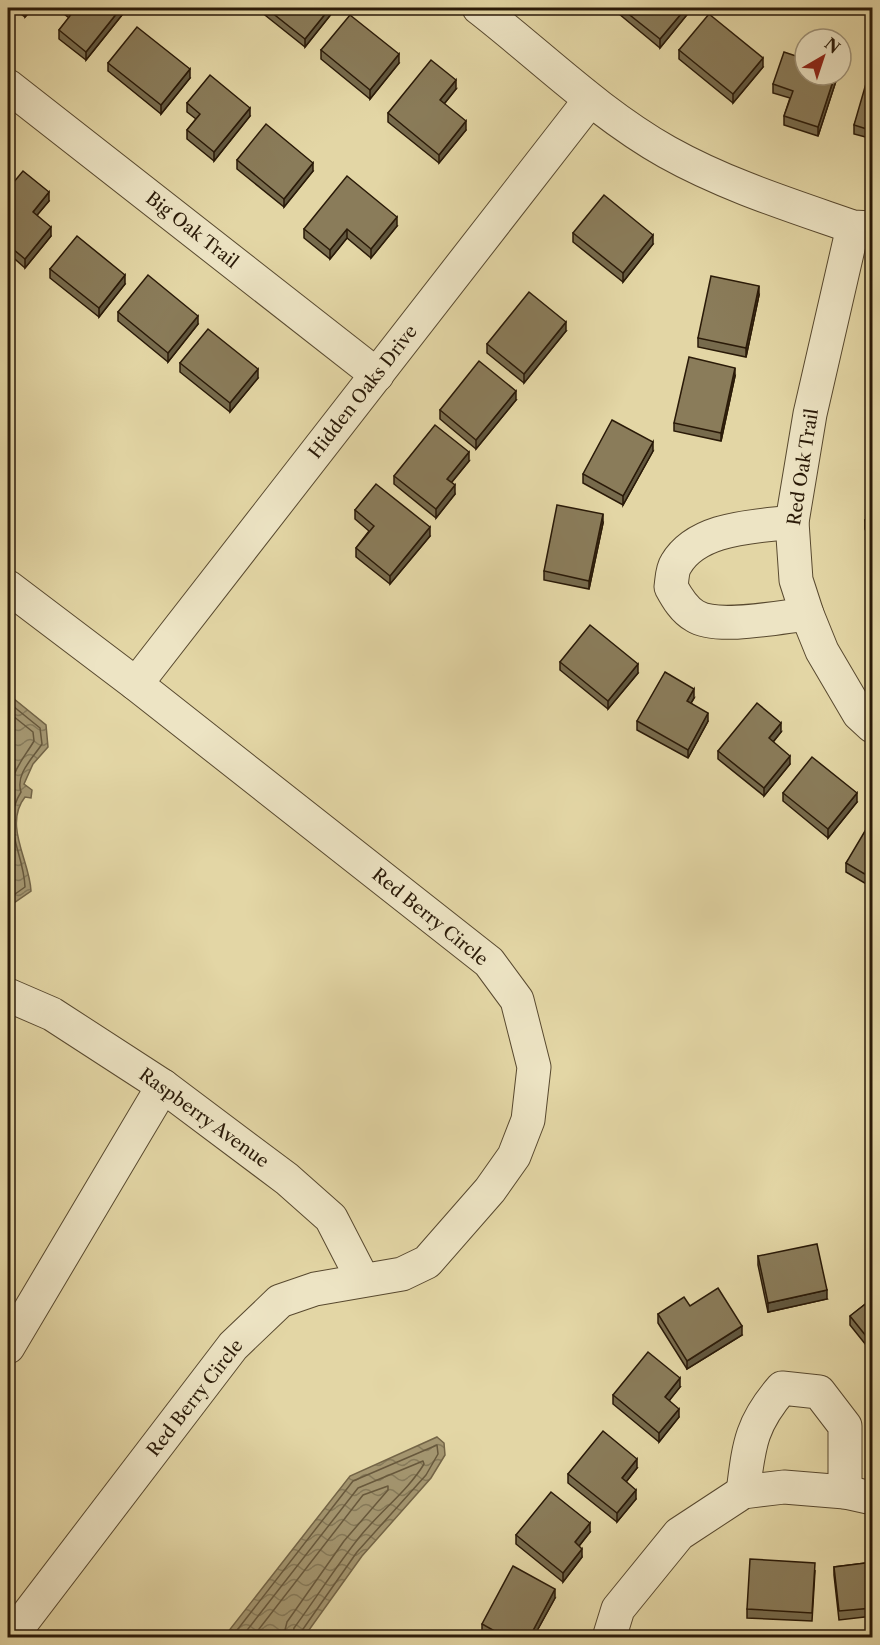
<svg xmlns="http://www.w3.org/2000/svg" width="880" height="1645" font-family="'Libre Caslon Text',serif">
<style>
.water{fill:url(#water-waves);stroke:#736446;stroke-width:1.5}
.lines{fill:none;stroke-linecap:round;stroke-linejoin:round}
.shore{stroke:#67583c;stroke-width:1.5}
.minor-casing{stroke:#58492f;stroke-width:35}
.minor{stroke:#ede4c4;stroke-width:33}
.wall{fill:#776b4d;stroke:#2a1a08;stroke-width:1.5}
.shaded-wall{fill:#61573f;stroke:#2a1a08;stroke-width:1.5}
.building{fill:#8a7c5a;stroke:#2a1a08;stroke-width:1.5}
.labels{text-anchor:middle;stroke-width:6;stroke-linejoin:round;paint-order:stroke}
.street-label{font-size:18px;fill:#2a1a08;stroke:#ede4c4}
</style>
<defs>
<pattern id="water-waves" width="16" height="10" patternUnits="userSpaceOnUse" patternTransform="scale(1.5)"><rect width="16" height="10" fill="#a49670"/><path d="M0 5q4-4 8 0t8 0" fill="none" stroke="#867a5a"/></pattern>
</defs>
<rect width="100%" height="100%" fill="#e3d6a5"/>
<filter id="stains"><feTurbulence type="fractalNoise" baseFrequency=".00333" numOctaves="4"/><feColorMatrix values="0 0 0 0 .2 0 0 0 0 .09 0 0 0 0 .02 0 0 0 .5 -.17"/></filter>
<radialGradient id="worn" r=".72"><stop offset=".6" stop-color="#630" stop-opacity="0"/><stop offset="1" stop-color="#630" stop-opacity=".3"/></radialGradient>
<g class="water">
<path d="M8,694L46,725L48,747L33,764L24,784L32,790L31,798L25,797C3,825 30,861 31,891L8,907Z"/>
<path d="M437,1437L444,1443L445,1455L431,1478L362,1556L304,1637H224L350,1476Z"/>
</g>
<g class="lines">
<g class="shore">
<path d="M8,702L40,728L42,744C33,758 15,774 21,792C0,825 24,853 25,887L8,899"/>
<path d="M8,712L33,732L34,741C27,753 19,762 14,775C10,784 13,790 8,797"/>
<path d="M231,1638L353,1481L437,1445L438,1454L426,1475L357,1552L301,1632L299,1638"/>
<path d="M241,1638L358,1488L423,1461L424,1464C409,1489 382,1510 362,1534C338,1563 317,1597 294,1628L292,1638"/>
<path d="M252,1638L363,1495L388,1486V1490L344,1541L287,1622L283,1638"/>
</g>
<defs>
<g id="minor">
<path d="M479,8C541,56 598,113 667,152C726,185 790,205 853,227L872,228"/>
<path d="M8,86L377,375"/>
<path d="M853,227L810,414L792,522L796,580L807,614L822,651L859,714L872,726"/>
<path d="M792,522C754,527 698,527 676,564C672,570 672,580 671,587C677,598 684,610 695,616C717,630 780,617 807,614"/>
<path d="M8,587L136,684L489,962L517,1000L534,1067L528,1120L514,1156L490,1190L427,1262L402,1274L315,1289L280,1301L233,1346L10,1638"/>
<path d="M136,684L590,100"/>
<path d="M8,995L52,1014L163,1086L287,1179L331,1218L363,1280"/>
<path d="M8,1347L163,1086"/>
<path d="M743,1492C749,1446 750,1425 782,1388L819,1392L845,1426V1492"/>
<path d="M609,1638L618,1609L679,1534L743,1492L784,1487L845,1492L872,1498"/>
</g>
</defs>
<use href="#minor" class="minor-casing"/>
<use href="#minor" class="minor"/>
</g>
<g class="wall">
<path d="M13,8H33L25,17Z"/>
<path d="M59,8H122V15L86,60L59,39V30L69,18L59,10Z"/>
<path d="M256,8H336L305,47Z"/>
<path d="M613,8H690V11L660,48L613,9Z"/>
<path d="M321,50L399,63L370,99L321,59Z"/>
<path d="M679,50L763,67L733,103L679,59Z"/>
<path d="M108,63L190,78L161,114L108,71Z"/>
<path d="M837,75V78L818,136L784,125V116L790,98L773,93V84Z"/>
<path d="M873,81V139L854,134V125Z"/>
<path d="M456,89L444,104L466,130L439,163L388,122V113Z"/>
<path d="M187,103L250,116L214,161L187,139V130L196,119L187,112Z"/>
<path d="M237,160L313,171L284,207L237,169Z"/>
<path d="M8,189L49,201L37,215L51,236L25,268L8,253Z"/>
<path d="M397,226L371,258L347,238L330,259L304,238V229Z"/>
<path d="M573,233L653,244L623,282L573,242Z"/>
<path d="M50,269L125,284L99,317L50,278Z"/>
<path d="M759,295L746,357L698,347V338Z"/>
<path d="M118,312L198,324L168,362L118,321Z"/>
<path d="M566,331L524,383L487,353V344Z"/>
<path d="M180,363L258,378L230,412L180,372Z"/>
<path d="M735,376L721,441L674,431V423Z"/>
<path d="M516,400L476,449L440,419V410Z"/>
<path d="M873,416V455L868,454V445Z"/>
<path d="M653,451L623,505L583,483V474Z"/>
<path d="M469,461L451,483L455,494L436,518L394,484V476Z"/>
<path d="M355,510L430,536L390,584L356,557V548L369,531L355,519Z"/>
<path d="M873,517V545L865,529V520Z"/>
<path d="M603,523L589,589L544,580V571Z"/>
<path d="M873,550V575L866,561V552Z"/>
<path d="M560,662L638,673L608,709L560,670Z"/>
<path d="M694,698L691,703L708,721L688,758L637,730V721Z"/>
<path d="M781,732L773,742L790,764L764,796L718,759V751Z"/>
<path d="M783,793L857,802L828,838L783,801Z"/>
<path d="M873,828V888L846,872V863Z"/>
<path d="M758,1256L827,1299L768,1312L758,1265Z"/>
<path d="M873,1298V1348L870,1350L850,1325V1316Z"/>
<path d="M690,1306L742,1335L687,1369L658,1323V1314Z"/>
<path d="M680,1387L669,1400L679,1417L659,1442L613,1404V1395Z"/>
<path d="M637,1468L626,1482L636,1499L617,1522L568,1483V1474Z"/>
<path d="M590,1532L579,1546L582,1557L563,1582L516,1544V1535Z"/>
<path d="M873,1562V1616L839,1620L834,1575V1567Z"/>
<path d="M815,1571L812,1621L747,1618V1609Z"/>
<path d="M555,1598L533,1638H491L482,1633V1624Z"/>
</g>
<g class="shaded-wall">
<path d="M26,8H33L25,17V9Z"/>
<path d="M121,8L122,15L86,60V52Z"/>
<path d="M330,8H336L305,47V39Z"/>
<path d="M686,8H690V11L660,48V39Z"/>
<path d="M399,54V63L370,99V90Z"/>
<path d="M763,58V67L733,103V94Z"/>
<path d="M190,69V78L161,114V105Z"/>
<path d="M835,75H837V78L818,136V127Z"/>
<path d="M456,80V89L440,109V100Z"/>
<path d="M250,108V116L214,161V152Z"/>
<path d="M466,121V130L439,163V155Z"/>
<path d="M313,163V171L284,207V199Z"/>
<path d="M49,192V201L33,220V212Z"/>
<path d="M397,217V226L371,258V249Z"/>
<path d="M51,227V236L25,268V259Z"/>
<path d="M347,229V238L330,259V250Z"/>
<path d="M653,235V244L623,282V273Z"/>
<path d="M125,275V284L99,317V308Z"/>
<path d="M759,286V295L746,357V348Z"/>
<path d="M198,316V324L168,362V353Z"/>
<path d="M566,322V331L524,383V374Z"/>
<path d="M735,368V376L721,441V433Z"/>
<path d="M258,369V378L230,412V403Z"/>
<path d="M516,391V400L476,449V440Z"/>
<path d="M653,442V451L623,505V496Z"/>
<path d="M469,452V461L447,488V479Z"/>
<path d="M455,485V494L436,518V509Z"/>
<path d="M603,514V523L589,589V581Z"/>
<path d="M430,527V536L390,584V576Z"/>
<path d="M638,664V673L608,709V701Z"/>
<path d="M694,689V698L687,710V701Z"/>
<path d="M708,713V721L688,758V750Z"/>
<path d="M781,723V732L769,747V738Z"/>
<path d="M790,756V764L764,796V788Z"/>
<path d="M857,793V802L828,838V829Z"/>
<path d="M827,1290V1299L768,1312V1303Z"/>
<path d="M742,1326V1335L687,1369V1361Z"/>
<path d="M873,1339V1348L870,1350V1341Z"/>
<path d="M680,1378V1387L665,1406V1397Z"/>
<path d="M679,1409V1417L659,1442V1433Z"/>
<path d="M637,1459V1468L622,1487V1478Z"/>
<path d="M636,1490V1499L617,1522V1513Z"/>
<path d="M590,1523V1532L575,1551V1542Z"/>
<path d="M582,1549V1557L563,1582V1573Z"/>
<path d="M555,1589V1598L533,1638H529Z"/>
</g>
<g class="building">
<path d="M67,8H121L86,52L59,30L73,12Z"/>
<path d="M266,8H330L305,39Z"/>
<path d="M621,8H686L660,39Z"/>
<path d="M709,14L763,58L733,94L679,50Z"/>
<path d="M350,15L399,54L370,90L321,50Z"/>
<path d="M137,27L190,69L161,105L108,63Z"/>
<path d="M784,52L805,59V75H835L818,127L784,116L793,91L773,84Z"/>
<path d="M431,60L456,80L440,100L466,121L439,155L388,113Z"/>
<path d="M210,75L250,108L214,152L187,130L200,114L187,103Z"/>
<path d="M867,80L873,81V131L854,125Z"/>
<path d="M266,124L313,163L284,199L237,160Z"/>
<path d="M23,171L49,192L33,212L51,227L25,259L8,245V189Z"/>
<path d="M347,176L397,217L371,249L347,229L330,250L304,229Z"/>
<path d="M604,195L653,235L623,273L573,233Z"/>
<path d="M77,236L125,275L99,308L50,269Z"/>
<path d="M148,275L198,316L168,353L118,312Z"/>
<path d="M711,276L759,286L746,348L698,338Z"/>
<path d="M529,292L566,322L524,374L487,344Z"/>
<path d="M208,329L258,369L230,403L180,363Z"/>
<path d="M689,357L735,368L721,433L674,423Z"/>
<path d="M479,361L516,391L476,440L440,410Z"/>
<path d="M872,416H873V446L868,445Z"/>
<path d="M612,420L653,442L623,496L583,474Z"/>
<path d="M435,425L469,452L447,479L455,485L436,509L394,476Z"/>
<path d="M376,484L430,527L390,576L356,548L374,526L355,510Z"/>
<path d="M557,505L603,514L589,581L544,571Z"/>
<path d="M873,517V537L865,520Z"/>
<path d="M873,550V566L866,552Z"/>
<path d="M590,625L638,664L608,701L560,662Z"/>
<path d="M665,672L694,689L687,701L708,713L688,750L637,721Z"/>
<path d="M757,703L781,723L769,738L790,756L764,788L718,751Z"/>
<path d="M812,757L857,793L828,829L783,793Z"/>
<path d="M868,826L873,828V879L846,863Z"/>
<path d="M817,1244L827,1290L768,1303L758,1256Z"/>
<path d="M718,1288L742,1326L687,1361L658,1314L684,1297L690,1306Z"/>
<path d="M873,1298V1339L870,1341L850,1316Z"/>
<path d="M648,1352L680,1378L665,1397L679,1409L659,1433L613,1395Z"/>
<path d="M603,1431L637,1459L622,1478L636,1490L617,1513L568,1474Z"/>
<path d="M551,1492L590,1523L575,1542L582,1549L563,1573L516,1535Z"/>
<path d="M750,1559L815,1563L812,1613L747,1609Z"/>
<path d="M873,1562V1608L839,1611L834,1567Z"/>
<path d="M513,1566L555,1589L529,1638H507L482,1624Z"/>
</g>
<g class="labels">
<g class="street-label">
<text transform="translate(192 230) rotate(38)" y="6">Big Oak Trail</text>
<text transform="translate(363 392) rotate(-52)" y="6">Hidden Oaks Drive</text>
<text transform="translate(803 467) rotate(-81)" y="6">Red Oak Trail</text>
<text transform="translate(430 917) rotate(39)" y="6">Red Berry Circle</text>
<text transform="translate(204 1118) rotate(36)" y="6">Raspberry Avenue</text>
<text transform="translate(195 1398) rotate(-52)" y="6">Red Berry Circle</text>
</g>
</g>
<rect width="880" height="1645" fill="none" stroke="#e3d6a5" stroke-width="30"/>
<rect x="9" y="9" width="862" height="1627" fill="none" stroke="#2a1a08" stroke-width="3"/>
<rect x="15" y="15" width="850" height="1615" fill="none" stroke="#2a1a08" stroke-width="1.5"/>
<g transform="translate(823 57) rotate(39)"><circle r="28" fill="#ede4c4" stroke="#9f9379" stroke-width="1.5"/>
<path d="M0-4.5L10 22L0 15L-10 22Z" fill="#8f2418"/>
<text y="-9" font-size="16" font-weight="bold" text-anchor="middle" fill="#2a1a08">N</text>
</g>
<rect width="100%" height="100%" filter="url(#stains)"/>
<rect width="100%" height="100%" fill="url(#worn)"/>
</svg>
